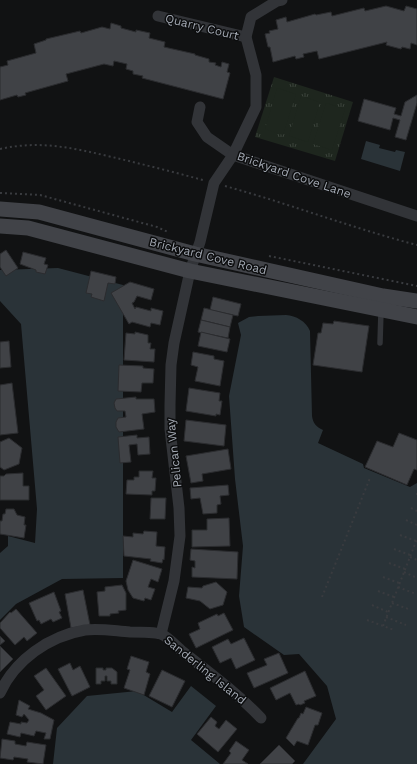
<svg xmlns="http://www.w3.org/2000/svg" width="417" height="764" font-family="'Work Sans',sans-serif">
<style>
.park{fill:url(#park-tufts)}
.garden{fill:#1e261e}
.water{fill:#2a3338}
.building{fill:#404246;stroke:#2b2c2f}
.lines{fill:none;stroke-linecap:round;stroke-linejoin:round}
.path{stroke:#393b3f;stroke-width:2;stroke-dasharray:2 3;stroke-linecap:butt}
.lane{stroke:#323438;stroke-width:5.5}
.street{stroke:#323438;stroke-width:11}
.secondary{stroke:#414348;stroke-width:15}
.labels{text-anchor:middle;stroke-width:3;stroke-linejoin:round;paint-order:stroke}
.street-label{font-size:12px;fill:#a3a9b3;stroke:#0c0d0e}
</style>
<defs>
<pattern id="park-tufts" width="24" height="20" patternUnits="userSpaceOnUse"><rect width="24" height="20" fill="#1e261e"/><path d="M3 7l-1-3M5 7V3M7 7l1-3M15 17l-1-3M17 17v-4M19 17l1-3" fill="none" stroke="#3c433c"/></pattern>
</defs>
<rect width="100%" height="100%" fill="#111213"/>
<path class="park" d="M274,77L353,102L335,161L255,137Z"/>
<g class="garden">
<path d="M277,88L296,94L283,135L265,129Z"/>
<path d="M301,96L320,102L308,142L289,136Z"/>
<path d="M326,103L345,109L332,150L313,144Z"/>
</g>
<g class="water">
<path d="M366,141L380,145L379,148L395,152L396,150L405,152L400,171L361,159Z"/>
<path d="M58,268L123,285V578L62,579L16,604L0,620V553L8,546V536L35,543L37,509L21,324L0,301V270Z"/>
<path d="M286,315C296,316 306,321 310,331L312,416C313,423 316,427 323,430L318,443L363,464L364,468L410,487L417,483V764H303L336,719L327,686L299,654L284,655L244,627L239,596L243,546L235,479L229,396L241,335L238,323L249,317L258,316Z"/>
<path d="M191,686L216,706L191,740L220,764H53L57,728L87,696L137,691L172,712Z"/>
</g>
<g class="building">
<path d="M386,6L404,11L406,6L417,9V45L411,43L410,49L402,47L401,49L386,45L387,42L319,59L317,51L303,54L304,57L296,59L295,56L273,62L270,47H268L265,34L270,33L269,31L278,29L276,20L286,17L287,22L315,14L316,15L331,12L332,16L364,8L365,11Z"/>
<path d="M111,23L121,26V28L136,32V30L150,33L149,38L165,42L164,47L195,54V55L209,59V62L216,63L215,65L221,67L222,62L229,64L227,72L230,73L223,99L142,78L143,76L133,74V71L126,69L127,64L114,61L113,66L104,64L66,74L68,81L25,93L26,95L18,97L17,95L0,100V67L8,65L7,61L36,53L34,44L46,40V39L80,31L81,33L102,27L110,29Z"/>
<path d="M417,95V103L406,140L395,137L400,120L393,118L390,130L358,121L364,99L396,108L394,114L401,116L405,102Z"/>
<path d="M6,250L18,268L6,276L0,267V254Z"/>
<path d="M23,252L46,258L44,264L48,265L45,274L36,272V270L20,264Z"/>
<path d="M91,271L116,277L115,284L108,283L104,301L91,297L92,294L86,293Z"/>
<path d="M130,282L154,289L151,300L137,296L134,302L132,303L135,309L136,307L151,311V308L163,311L160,325L151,323L150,327L132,322L129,324L111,293Z"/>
<path d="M213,297L241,304L238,316L210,310Z"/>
<path d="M204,308L233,315L230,327L201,320Z"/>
<path d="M201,320L230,327L228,338L198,332Z"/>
<path d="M334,321L369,326L362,372L313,365L318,333H321L323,323L333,324Z"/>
<path d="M135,332L148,335V343H151L150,349H155L154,362L124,360L126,333L135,334Z"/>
<path d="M201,332L230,339L227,352L198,346Z"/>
<path d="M9,341L11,367L0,368V342Z"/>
<path d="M193,352L214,356V359L224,361L220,386L195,381L198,367L191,365Z"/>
<path d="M119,365L143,366V368L154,369L153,383H142L141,392L118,391Z"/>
<path d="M12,383L18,433L0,435V385Z"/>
<path d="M189,388L220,393L219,401H222L220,415L216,414V416L186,411Z"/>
<path d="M136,397V399H154L155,412L142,414L144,429L119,432L116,427V422L118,418L126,417L125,411H117L115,408L114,403L116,399Z"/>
<path d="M186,420L226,425L224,446L184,441Z"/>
<path d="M399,433L417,440V470L414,469L407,485L365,467L377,441L393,447Z"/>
<path d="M137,435V438L149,437L150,454L138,455L137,444L129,445L131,462L120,463L118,437Z"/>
<path d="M9,438L22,448L19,464L4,470L0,467V442Z"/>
<path d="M228,449L231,469L202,474L203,481L191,483L186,456Z"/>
<path d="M139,471H153L152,478H156L155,491H152V495L126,494L127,480H134V477H139Z"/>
<path d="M23,473V486H29V500H0V476H4L6,474Z"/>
<path d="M228,485L229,495L220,496L221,504L217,505V513L203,514L200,498L191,499L190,488Z"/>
<path d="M151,498H166L165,519H150Z"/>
<path d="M6,509H14L17,515L25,517L24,525H26L24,538L0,534V521H2L3,514H5Z"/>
<path d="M229,518L230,546L192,547V530H207V519Z"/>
<path d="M144,531L157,532L156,546L165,547L164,560L163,559L162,563L150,561L151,559L124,556L123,536L133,537V533L143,534Z"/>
<path d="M191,549L238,552L237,579L192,577V567L195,568V561L190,560Z"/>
<path d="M133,560L162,569L158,582L151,579L148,587L155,589L151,600L145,598L144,601L133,598L128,590L126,581Z"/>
<path d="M216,582L227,592L223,605L210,609L200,601L186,598L188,587L202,588L203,586Z"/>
<path d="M122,585L126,593V610L118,611L119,613L110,614V616H99L97,592L105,591V587Z"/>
<path d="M83,590L90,625L71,628L65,594Z"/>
<path d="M54,592L61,611L59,612L62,618L53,622L51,619L41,624L39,620L37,621L29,603Z"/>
<path d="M16,609L37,633L27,641L24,637L15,645L0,628V623L10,612L11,613Z"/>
<path d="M224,613L233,630L196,648L189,634L200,629L198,623L217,614L218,616Z"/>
<path d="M0,636L5,641L0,645Z"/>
<path d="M244,638L255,660L236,669L231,658L220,663L212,647L228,639L231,644Z"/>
<path d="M0,646L13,659L0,672Z"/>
<path d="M279,653L288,673L254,688L247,673L267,665L264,659Z"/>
<path d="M131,656L149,662L146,672L150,674L144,695L124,688L130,670L127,669Z"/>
<path d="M70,663L73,670L80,666L90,687L72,696L58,669Z"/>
<path d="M46,668L66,696L46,710L36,696L44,690L34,676Z"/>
<path d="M96,668H103V670H106V668H112L117,672V684H111V681H107V676H105V681H101V684H96Z"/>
<path d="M162,670L185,681L172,707L149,696Z"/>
<path d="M305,671L316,696L304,701L305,703L300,705L299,704L296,705L290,693L276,700L270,688Z"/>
<path d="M19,700L30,706L28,709L41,713L54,720L50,739H44L46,733L36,731L34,736L21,733L20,737L7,734L10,722L21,724V722L27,723L29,720L24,714L22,717L16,715Z"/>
<path d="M306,707L322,713L318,725H315L308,745L297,741L294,746L286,738L298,718H299L301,713L303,714Z"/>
<path d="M211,717L217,722L215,726L219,729L226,720L237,729L218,752L197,734Z"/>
<path d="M2,739L15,741V744L26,746L27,742L46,745L43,764L27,762L28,759L14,757L13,760L0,758Z"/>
<path d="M236,741L249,750L242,760L248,764H223L231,753L229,751Z"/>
<path d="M279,745L295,761L292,764H260Z"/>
</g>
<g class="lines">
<g class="path">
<path d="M0,149C40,140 73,148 112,157C142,164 173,172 203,180"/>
<path d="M225,186C290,204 352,228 417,245"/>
<path d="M0,193L40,195L157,227L168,232"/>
<path d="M269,256L417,286"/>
<path d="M416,494H417"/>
<path d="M411,508L417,511"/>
<path d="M406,520L417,525"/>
<path d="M400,535L416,541"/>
<path d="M394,549L410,555"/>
<path d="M410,557L417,560"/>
<path d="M389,563L405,569"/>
<path d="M404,572L417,578"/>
<path d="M383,577L399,583"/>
<path d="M398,587L416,594"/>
<path d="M378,591L394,597"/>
<path d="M322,597L370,478"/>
<path d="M392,603L411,610"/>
<path d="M372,605L388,612"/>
<path d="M386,617L406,625"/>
<path d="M367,620L394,630"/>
<path d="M383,626L417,539"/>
</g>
<path class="lane" d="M380,343L381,311"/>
<g class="street">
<path d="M158,16L246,37"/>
<path d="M200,107L197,122L207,137L233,155L417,216"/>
<path d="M161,634L174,581L180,536L179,508L170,429V405L171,365L174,343L190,271L200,242L214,183L233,155L256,107V75L246,37L251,17L277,1L282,0"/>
<path d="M0,693C15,660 49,636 85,630C100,628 115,631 130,632C139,632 153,632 161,634C167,636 177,647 182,651C210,673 237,693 261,718"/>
</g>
<g class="secondary">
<path d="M0,209L39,212L195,254L383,296L417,301"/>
<path d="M0,226L28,228L190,271L417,317"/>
</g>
</g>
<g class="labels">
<g class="street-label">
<text transform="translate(202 27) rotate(14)" y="4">Quarry Court</text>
<text transform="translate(294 175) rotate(19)" y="4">Brickyard Cove Lane</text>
<text transform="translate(208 256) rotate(14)" y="4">Brickyard Cove Road</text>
<text transform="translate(174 453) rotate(-96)" y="4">Pelican Way</text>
<text transform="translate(205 670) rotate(39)" y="4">Sanderling Island</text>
</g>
</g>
</svg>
